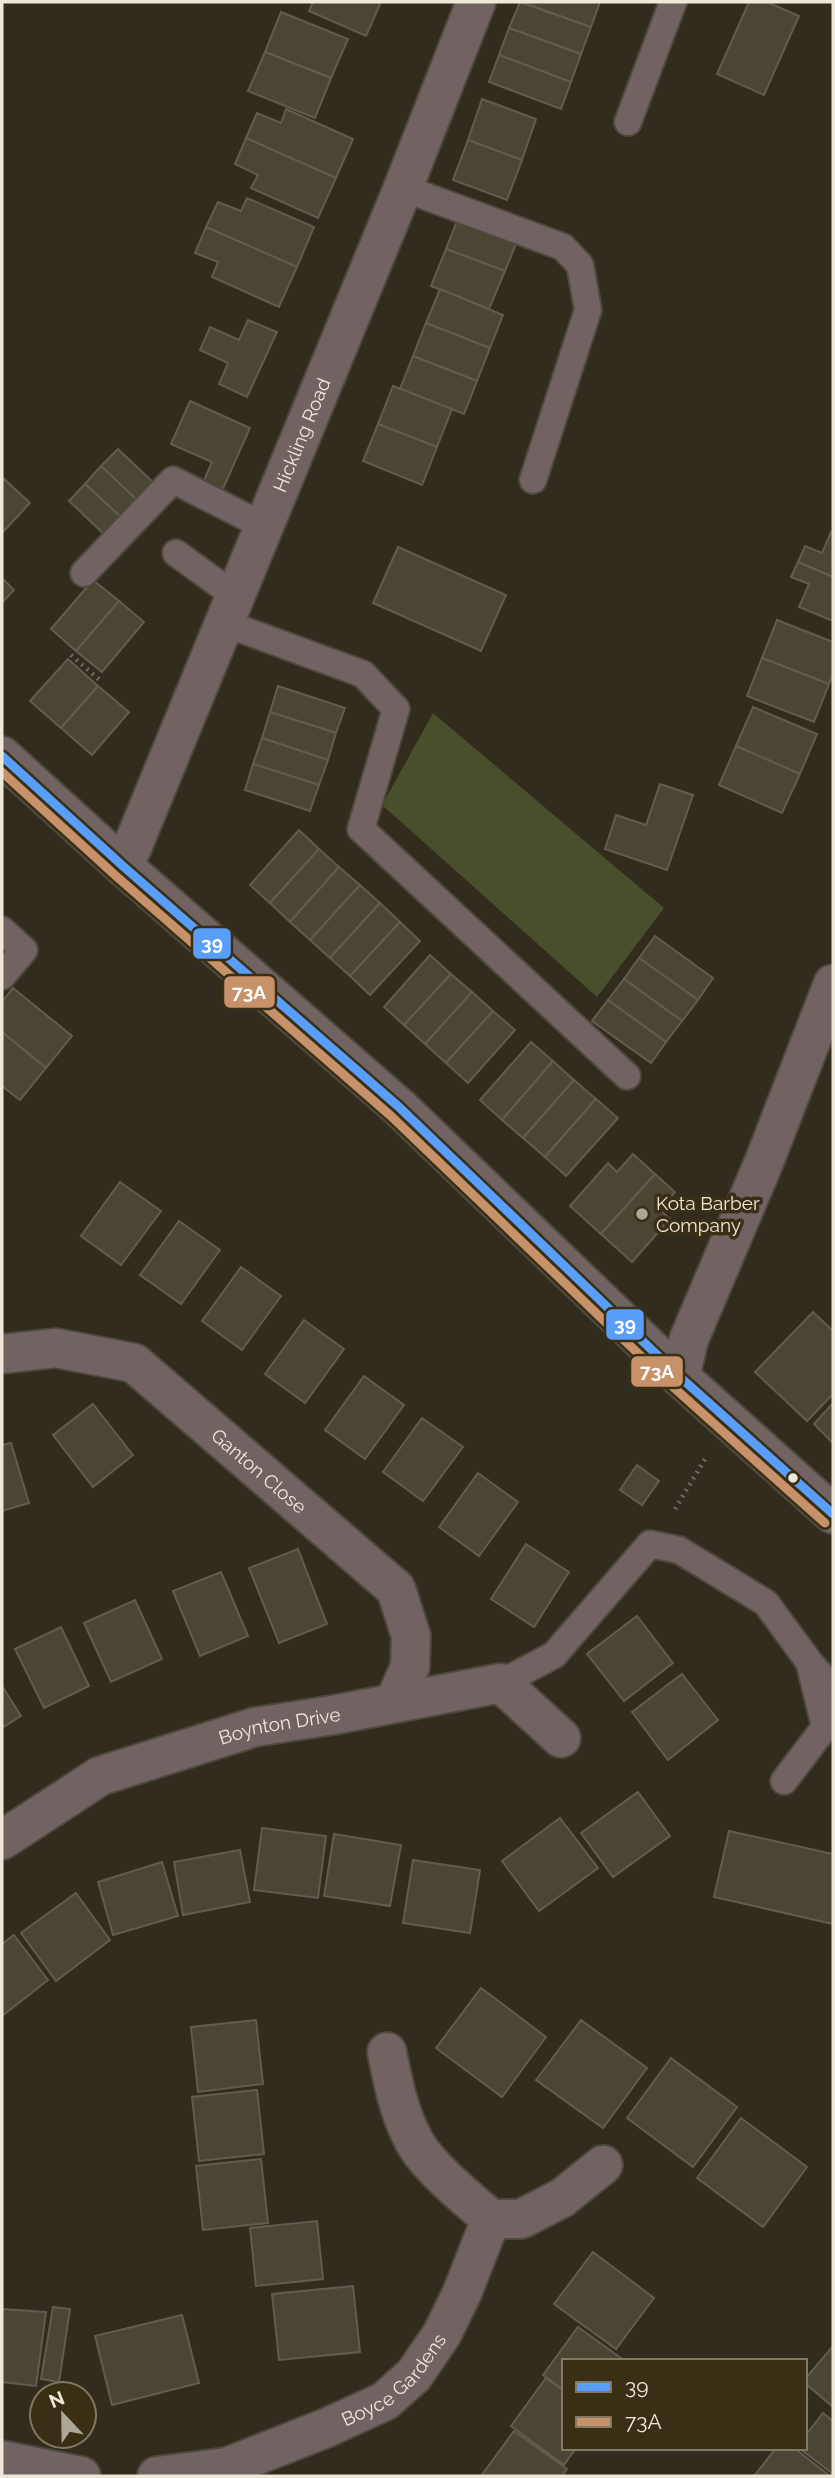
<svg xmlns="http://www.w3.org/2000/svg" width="835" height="2478" font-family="Raleway,sans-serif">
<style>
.green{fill:#494e2d}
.building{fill:#4b4533;stroke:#615c50;stroke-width:2}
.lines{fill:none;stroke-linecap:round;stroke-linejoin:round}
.service-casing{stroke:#4e493d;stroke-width:30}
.minor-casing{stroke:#4e493d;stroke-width:42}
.tertiary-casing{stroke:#4e493d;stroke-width:42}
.path{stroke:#716862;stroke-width:4.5;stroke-dasharray:2 5;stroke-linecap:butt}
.service{stroke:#716361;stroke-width:26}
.minor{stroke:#716361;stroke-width:38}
.tertiary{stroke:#716361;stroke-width:38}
.bus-1-casing{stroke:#392f15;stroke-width:14}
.bus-2-casing{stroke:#392f15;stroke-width:14}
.bus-1{stroke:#599efb;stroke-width:9}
.bus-2{stroke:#c7916a;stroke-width:9}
.poi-dot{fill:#aca697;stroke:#392f15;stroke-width:2.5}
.bus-dot{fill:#eee8d8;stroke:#392f15;stroke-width:2.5}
.labels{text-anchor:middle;stroke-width:7;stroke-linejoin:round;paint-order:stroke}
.street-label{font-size:19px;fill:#eee8d8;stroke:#392f15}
.poi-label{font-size:19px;fill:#eee8d8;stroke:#392f15;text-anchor:start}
.line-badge{stroke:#392f15;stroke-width:2.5}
.badge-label{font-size:19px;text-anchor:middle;font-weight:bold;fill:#fff}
</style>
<rect width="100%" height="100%" fill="#312c1d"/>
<path class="green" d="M433,713L664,908L597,997L382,805Z"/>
<g class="building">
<path d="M313,2H381L366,36L309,11Z"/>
<path d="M520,2L591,27L581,54L509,28Z"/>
<path d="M521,2H600L591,27Z"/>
<path d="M749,2H767L799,16L764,95L717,74Z"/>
<path d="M281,12L348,39L331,78L265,52Z"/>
<path d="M509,28L581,54L571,82L499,55Z"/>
<path d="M265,52L331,78L315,118L248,91Z"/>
<path d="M499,55L571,82L561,109L489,82Z"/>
<path d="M482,99L536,119L522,160L468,140Z"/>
<path d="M286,109L353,139L336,178L246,138L257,113L281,123Z"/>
<path d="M246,138L336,178L318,218L251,188L258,175L235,164Z"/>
<path d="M468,140L522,160L507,200L453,180Z"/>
<path d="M247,198L314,227L297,267L206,227L218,202L241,211Z"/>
<path d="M461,211L520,234L505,271L446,249Z"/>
<path d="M206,227L297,267L279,307L212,277L218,262L195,253Z"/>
<path d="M446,249L505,271L489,309L431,286Z"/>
<path d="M440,289L503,315L490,348L426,323Z"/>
<path d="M248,320L277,332L247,397L219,384L228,363L200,350L210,327L239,340Z"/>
<path d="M426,323L490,348L477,381L413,356Z"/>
<path d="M413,356L477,381L464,414L400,389Z"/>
<path d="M393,386L452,409L437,447L378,424Z"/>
<path d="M190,401L250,428L221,493L202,485L212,462L171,444Z"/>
<path d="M378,424L437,447L422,485L363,461Z"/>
<path d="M118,449L156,485L139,502L101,466Z"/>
<path d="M101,466L139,502L123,519L85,484Z"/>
<path d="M2,477L30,503L2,533Z"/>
<path d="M85,484L123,519L107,537L69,501Z"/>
<path d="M831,532H833V577L798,562L805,546L822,553Z"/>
<path d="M398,547L506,595L481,651L373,603Z"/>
<path d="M798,562L833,577V621L799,607L809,584L791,577Z"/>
<path d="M2,578L14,590L2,603Z"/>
<path d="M93,580L119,601L76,651L51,629Z"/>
<path d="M119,601L144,622L102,672L76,651Z"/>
<path d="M777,620L833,642V673L829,684L762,658Z"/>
<path d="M762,658L829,684L814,722L747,696Z"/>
<path d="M68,659L98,686L61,728L30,701Z"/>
<path d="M98,686L129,712L92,755L61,728Z"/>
<path d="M278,686L345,708L336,733L270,712Z"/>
<path d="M753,707L817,734L800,774L736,746Z"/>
<path d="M270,712L336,733L328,760L262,738Z"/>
<path d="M262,738L328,760L319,785L253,764Z"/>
<path d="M736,746L800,774L782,813L719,785Z"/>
<path d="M253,764L319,785L310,811L245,790Z"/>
<path d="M660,784L693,795L667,870L605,849L616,815L646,825Z"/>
<path d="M299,830L319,849L270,903L250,885Z"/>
<path d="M319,849L339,867L290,922L270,903Z"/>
<path d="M339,867L360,885L310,940L290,922Z"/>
<path d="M360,885L380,903L330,958L310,940Z"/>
<path d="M380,903L400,922L350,976L330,958Z"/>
<path d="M400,922L420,941L370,995L350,976Z"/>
<path d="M655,936L713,978L698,1000L639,958Z"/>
<path d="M430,955L451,974L404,1025L384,1007Z"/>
<path d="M639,958L698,1000L682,1021L624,979Z"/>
<path d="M451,974L472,992L425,1044L404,1025Z"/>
<path d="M624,979L682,1021L666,1042L608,1000Z"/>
<path d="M13,988L72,1036L46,1068L2,1032V1002Z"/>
<path d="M472,992L493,1011L446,1063L425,1044Z"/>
<path d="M608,1000L666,1042L651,1063L592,1021Z"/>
<path d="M493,1011L515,1030L468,1083L446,1063Z"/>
<path d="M2,1032L46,1068L20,1100L2,1086Z"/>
<path d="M531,1042L553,1061L502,1120L480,1100Z"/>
<path d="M553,1061L574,1080L523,1138L502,1120Z"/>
<path d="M574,1080L596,1099L545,1157L523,1138Z"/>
<path d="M596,1099L618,1118L566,1176L545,1157Z"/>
<path d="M633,1154L655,1174L601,1234L570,1206L608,1163L617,1172Z"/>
<path d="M655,1174L675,1192L660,1210L670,1219L632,1262L601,1234Z"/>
<path d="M120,1182L161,1211L121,1265L81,1236Z"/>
<path d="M179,1221L220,1250L181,1304L140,1275Z"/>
<path d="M241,1267L281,1296L242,1350L202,1321Z"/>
<path d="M813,1312L833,1331V1394L807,1421L755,1372Z"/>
<path d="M304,1320L344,1349L305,1403L265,1374Z"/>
<path d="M364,1376L404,1405L365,1459L325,1430Z"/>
<path d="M833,1403V1443L814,1424Z"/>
<path d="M93,1404L133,1455L93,1487L53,1435Z"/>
<path d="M422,1418L463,1447L423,1501L383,1472Z"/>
<path d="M11,1443L29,1503L2,1511V1445Z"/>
<path d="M637,1465L659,1481L642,1505L620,1490Z"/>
<path d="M478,1473L518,1502L479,1556L439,1527Z"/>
<path d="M526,1544L569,1572L534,1627L491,1599Z"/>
<path d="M298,1549L327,1624L279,1643L249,1568Z"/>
<path d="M221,1572L248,1636L200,1656L173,1591Z"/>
<path d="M135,1600L162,1659L111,1682L84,1623Z"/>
<path d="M637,1616L673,1663L624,1701L587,1654Z"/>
<path d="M61,1627L89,1686L44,1708L15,1649Z"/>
<path d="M682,1674L718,1720L668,1760L632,1712Z"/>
<path d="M2,1686L21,1716L2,1728Z"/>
<path d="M638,1792L670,1836L613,1877L581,1833Z"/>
<path d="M560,1818L598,1868L539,1911L502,1861Z"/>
<path d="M262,1828L326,1836L318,1898L254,1890Z"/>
<path d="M729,1831L833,1854V1924L714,1897Z"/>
<path d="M334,1834L401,1845L390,1906L324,1896Z"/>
<path d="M240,1850L250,1902L183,1915L174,1862Z"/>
<path d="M413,1860L480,1870L470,1933L403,1923Z"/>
<path d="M162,1862L178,1916L113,1935L98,1882Z"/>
<path d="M76,1893L110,1940L56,1981L21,1933Z"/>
<path d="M14,1935L48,1980L2,2016V1944Z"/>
<path d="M481,1988L546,2037L502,2097L436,2048Z"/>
<path d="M256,2020L263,2084L198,2092L191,2027Z"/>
<path d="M581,2020L647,2068L603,2128L536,2080Z"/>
<path d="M671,2058L737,2107L693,2167L627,2118Z"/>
<path d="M257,2090L264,2154L199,2161L192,2097Z"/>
<path d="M741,2118L807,2167L763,2227L697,2178Z"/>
<path d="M261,2159L268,2223L203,2230L196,2166Z"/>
<path d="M317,2221L323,2279L256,2286L250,2228Z"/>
<path d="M593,2252L654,2298L616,2349L554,2304Z"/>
<path d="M353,2286L360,2352L279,2360L272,2294Z"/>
<path d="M53,2307L70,2309L59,2382L41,2379Z"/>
<path d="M2,2309L46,2312L36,2386L2,2382Z"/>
<path d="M182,2315L199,2383L112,2405L95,2336Z"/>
<path d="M578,2327L625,2361H564V2390L543,2375Z"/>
<path d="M833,2346V2407L805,2383V2379Z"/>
<path d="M546,2378L564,2391V2448H576L564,2465L511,2426Z"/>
<path d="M823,2413L833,2421V2474L799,2448H805V2436Z"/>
<path d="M514,2431L567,2469L562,2476H481Z"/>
<path d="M776,2448H794L830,2476H757L755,2475Z"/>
</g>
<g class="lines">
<defs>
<g id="service">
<path d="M628,122L673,2"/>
<path d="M403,188L563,247L580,265L588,310L533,480"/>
<path d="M176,553L235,596"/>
<path d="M84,573L173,480L264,526"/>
<path d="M224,623L363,674L396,709L361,829L627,1076"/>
<path d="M2,930L24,950L2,976"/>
<path d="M501,1683L554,1655L650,1544L679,1550L766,1603L810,1663L833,1689"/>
<path d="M784,1781L825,1727L810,1665"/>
</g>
<g id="minor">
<path id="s1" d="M124,867L403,188L476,2"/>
<path id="s2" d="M2,1354L56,1348L134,1363L396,1589L411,1636L410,1667L394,1703"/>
<path d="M680,1377L689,1339L764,1162L833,984"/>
<path id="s3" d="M2,1840L100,1776L255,1727L333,1715L501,1683L561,1738"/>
<path d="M387,2052C393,2083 399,2113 414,2141C427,2166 469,2200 491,2219"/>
<path d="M2,2460L81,2476"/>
<path id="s4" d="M157,2476L227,2467L326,2428L385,2401L414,2375L442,2334L462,2293L491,2219H521L562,2198L603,2165"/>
</g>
<path id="tertiary" d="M2,756L124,867L399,1107L680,1377L833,1514"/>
</defs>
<use href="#service" class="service-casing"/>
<use href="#minor" class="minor-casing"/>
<use href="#tertiary" class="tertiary-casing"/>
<g class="path">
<path d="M71,655L102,682"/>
<path d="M675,1509L705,1459"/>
</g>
<use href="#service" class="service"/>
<use href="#minor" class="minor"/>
<use href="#tertiary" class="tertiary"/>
<defs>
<path id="bus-1" d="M2,756L124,867L399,1107L680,1377L833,1514"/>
<path id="bus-2" d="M2,772L116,876L391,1116L672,1386L825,1523"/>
</defs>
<use href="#bus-1" class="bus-1-casing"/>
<use href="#bus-2" class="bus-2-casing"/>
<use href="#bus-1" class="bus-1"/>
<use href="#bus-2" class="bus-2"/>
</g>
<circle class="poi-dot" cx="642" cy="1214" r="7"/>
<circle class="bus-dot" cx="793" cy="1478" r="6"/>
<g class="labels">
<g class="street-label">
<text dy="7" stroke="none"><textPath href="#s1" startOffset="467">Hickling Road</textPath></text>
<text dy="7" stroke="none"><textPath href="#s2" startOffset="299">Ganton Close</textPath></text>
<text dy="7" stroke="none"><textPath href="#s3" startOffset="304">Boynton Drive</textPath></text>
<text dy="7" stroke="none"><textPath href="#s4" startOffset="262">Boyce Gardens</textPath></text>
</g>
<g class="poi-label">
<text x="656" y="1210">Kota Barber<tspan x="656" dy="22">Company</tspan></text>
</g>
</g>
<g class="line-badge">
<rect x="192" y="927" width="40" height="33" rx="7" fill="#599efb"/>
<rect x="223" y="975" width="53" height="34" rx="7" fill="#c7916a"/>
<rect x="605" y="1308" width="40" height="33" rx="7" fill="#599efb"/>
<rect x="630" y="1355" width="54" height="33" rx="7" fill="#c7916a"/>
</g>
<g class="badge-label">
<text x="212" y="950">39</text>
<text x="249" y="999">73A</text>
<text x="625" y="1331">39</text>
<text x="657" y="1378">73A</text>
</g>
<rect width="835" height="2478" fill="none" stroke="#eee8d8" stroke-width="7"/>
<rect x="562" y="2359" width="245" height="91" fill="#392f15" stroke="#817963" stroke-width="2"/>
<rect x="576" y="2382" width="35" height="10" fill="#599efb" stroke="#817963" stroke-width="2"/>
<text x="625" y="2394" font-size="21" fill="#eee8d8">39</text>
<rect x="576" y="2417" width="35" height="10" fill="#c7916a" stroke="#817963" stroke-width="2"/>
<text x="625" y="2429" font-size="21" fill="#eee8d8">73A</text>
<g transform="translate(63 2415) rotate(338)"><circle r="33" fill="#392f15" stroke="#817963" stroke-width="2"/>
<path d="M0-5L12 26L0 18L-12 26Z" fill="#aca697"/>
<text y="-10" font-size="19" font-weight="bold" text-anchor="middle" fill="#eee8d8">N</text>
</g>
</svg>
